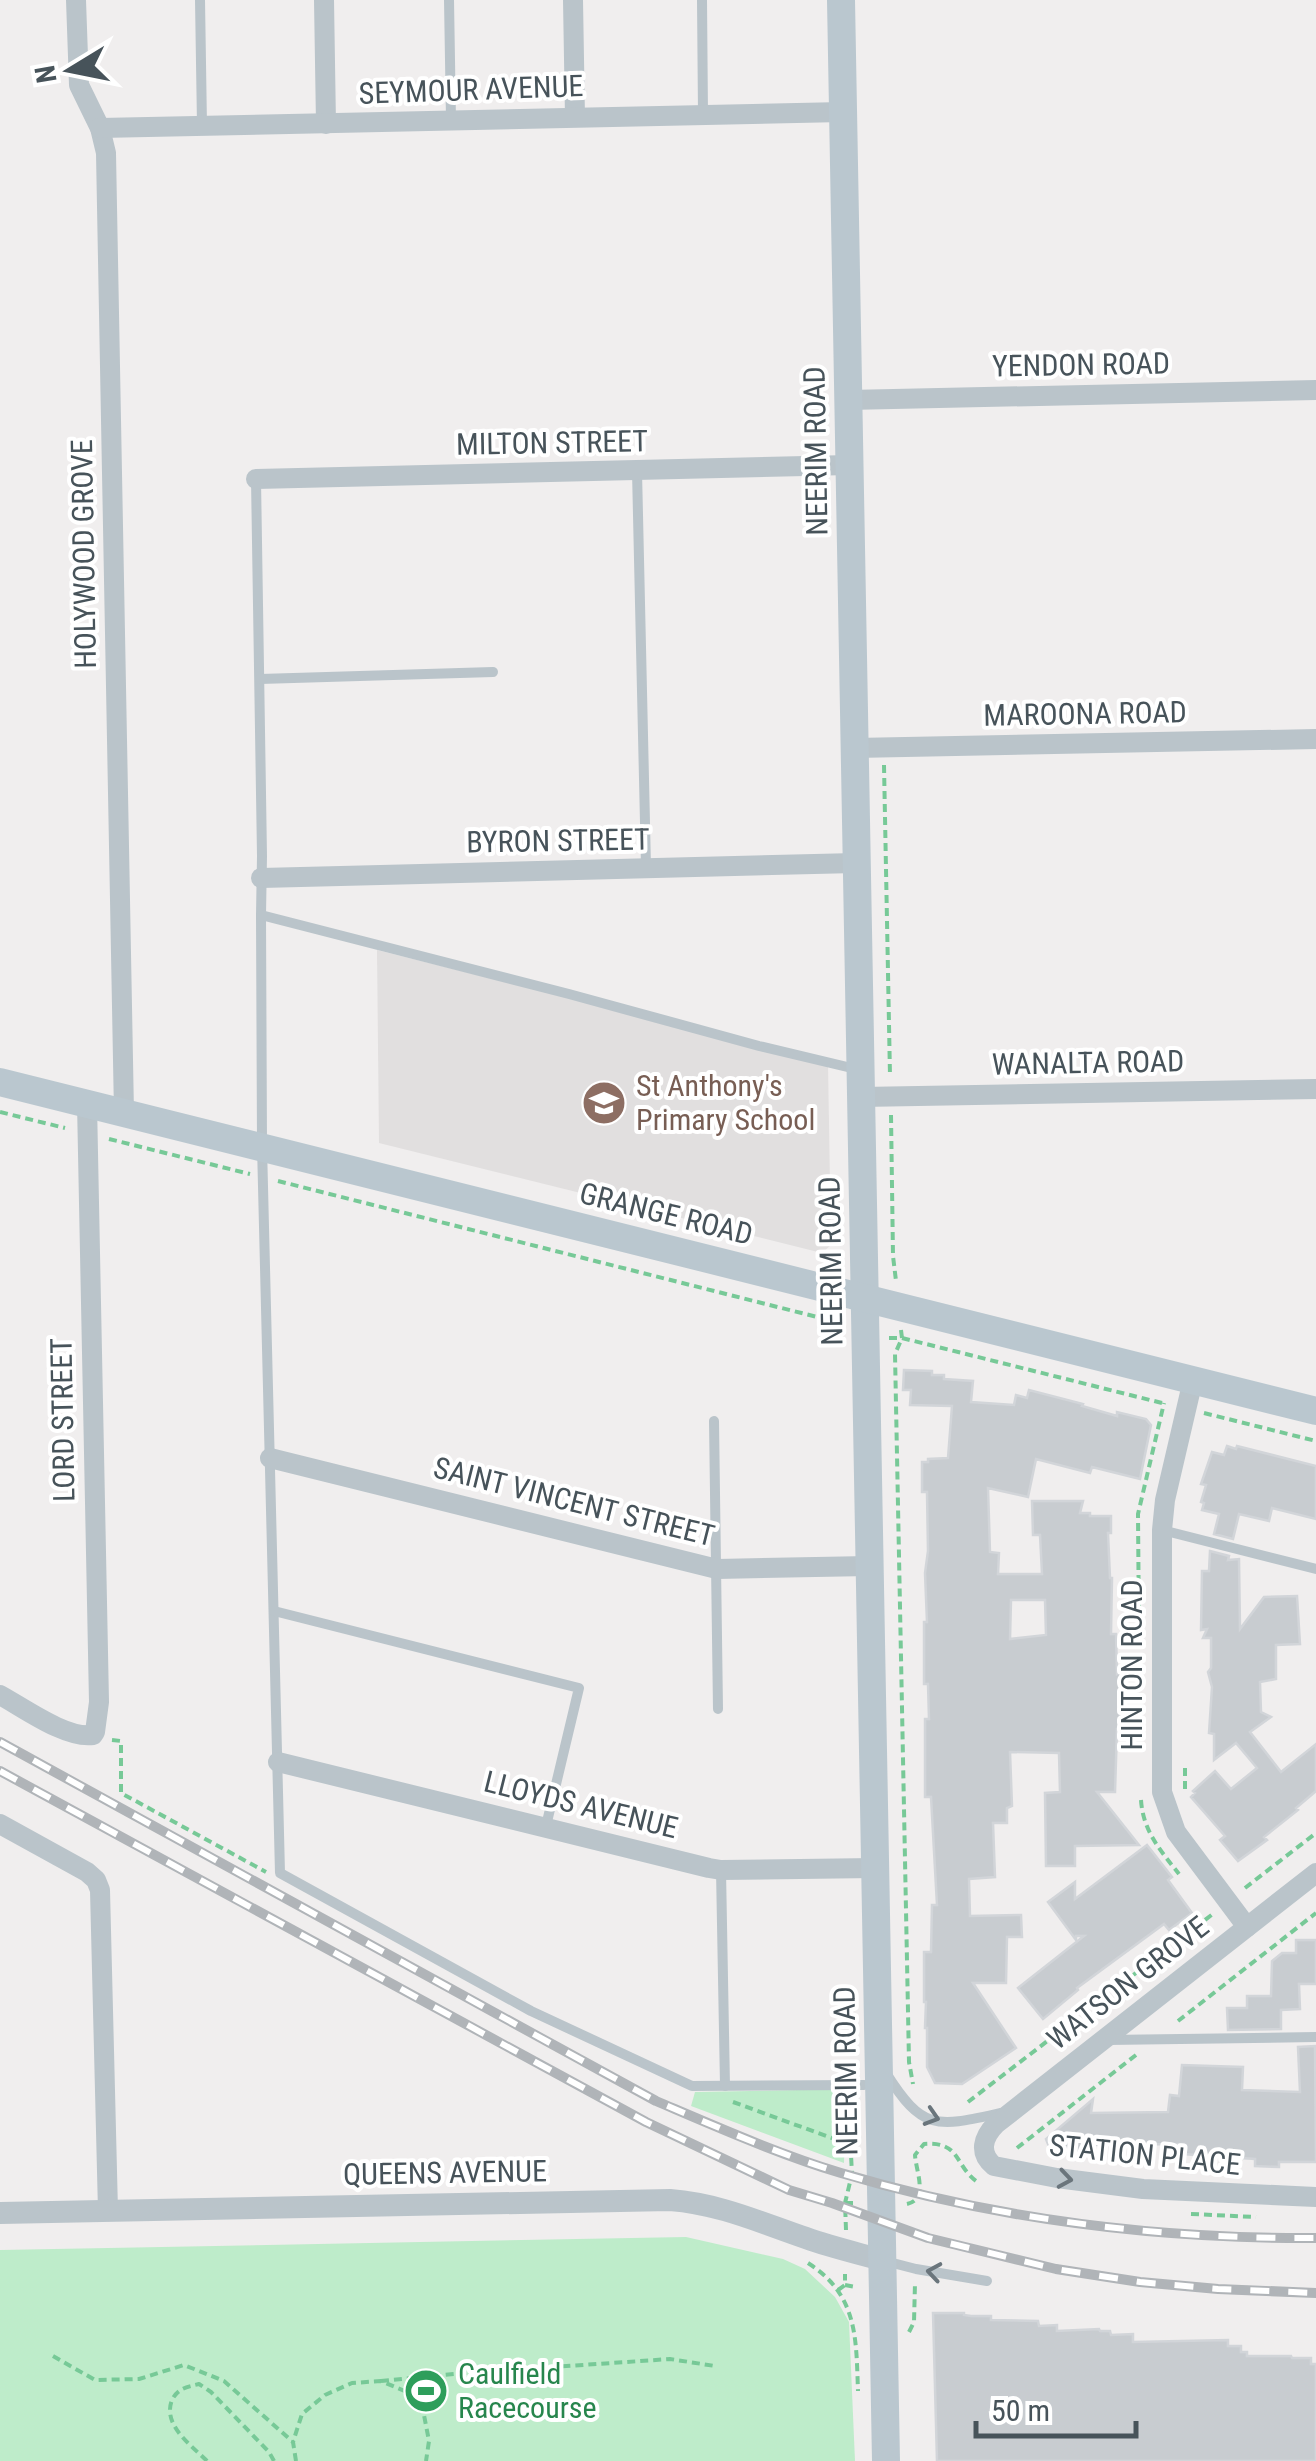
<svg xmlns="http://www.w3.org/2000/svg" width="1316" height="2461" font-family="'Roboto Condensed',sans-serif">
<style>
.education{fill:#e1dfdf}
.green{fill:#beecca}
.building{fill:#c8ccd0;stroke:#d2d5d9;stroke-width:2.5;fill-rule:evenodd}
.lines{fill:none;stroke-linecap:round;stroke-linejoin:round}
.path{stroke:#77c997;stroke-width:4;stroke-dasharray:8 5;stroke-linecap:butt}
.service{stroke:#bac4ca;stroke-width:10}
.minor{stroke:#bac4ca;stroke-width:20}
.tertiary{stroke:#bac4ca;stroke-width:22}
.secondary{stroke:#bac7cf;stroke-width:28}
.rail-casing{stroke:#b0b4b8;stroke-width:10}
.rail{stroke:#fff;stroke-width:6;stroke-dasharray:19;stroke-linecap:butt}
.oneway{stroke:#6a757c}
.labels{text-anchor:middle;stroke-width:8;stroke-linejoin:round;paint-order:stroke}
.street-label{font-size:30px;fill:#47535a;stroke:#fff}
.education-label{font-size:30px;fill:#785e54;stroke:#fff;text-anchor:start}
.leisure-label{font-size:30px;fill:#27864d;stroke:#fff;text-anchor:start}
</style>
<rect width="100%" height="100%" fill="#f0eeee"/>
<path class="education" d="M377,950L828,1063L831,1245L822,1253L379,1143Z"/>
<g class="green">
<path d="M846,2089L844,2163L691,2106L695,2092Z"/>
<path d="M686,2237L783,2259L805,2269L835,2297L849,2322L855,2461H0V2250Z"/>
</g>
<g class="building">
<path d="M904,1370L932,1371V1375H944V1379L973,1381L971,1402L1014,1405L1016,1395L1027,1398L1029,1390L1083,1404L1082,1406L1117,1416V1412L1146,1419L1151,1425L1140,1479L1092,1467L1090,1473L1036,1459L1028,1497L988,1488L990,1552L999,1553L998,1574H1042L1040,1535H1033L1032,1501H1083L1080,1513H1090V1516H1111V1533H1108L1110,1578H1112L1111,1634H1116L1117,1674L1125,1670L1126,1695H1123L1124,1699H1120V1729H1117L1115,1792H1097L1139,1845L1075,1846V1866H1046L1045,1793L1060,1792L1059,1753L1010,1752L1012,1806L1007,1808V1823H993L995,1877L969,1879L970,1916L1021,1915L1022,1937H1007L1006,1983H973L1016,2048L962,2084L935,2083L927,2067V2028H925L926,2002H924V1952H931L932,1905H937L931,1797H925V1719H929L928,1684H924V1622H927L925,1573L928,1551L927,1492H922V1462H928V1459L948,1458L952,1406L910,1405L911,1390H903ZM1011,1600H1045L1046,1635L1010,1639Z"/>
<path d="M1227,1446L1236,1449L1237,1446L1316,1466V1519L1272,1508L1269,1521L1239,1514L1233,1539L1214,1534L1219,1514L1202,1510L1204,1503L1201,1502L1206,1485L1201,1484L1212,1452L1224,1455Z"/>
<path d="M1210,1551L1229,1556L1228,1560L1239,1559L1240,1629L1264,1597L1297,1596L1300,1644L1276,1645V1679L1260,1682L1261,1712L1271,1717L1250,1732L1281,1772L1316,1744V1791L1296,1808L1298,1810L1264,1837L1267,1840L1238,1861L1220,1840L1225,1836L1191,1797L1195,1793L1193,1791L1215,1771L1231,1789L1257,1768L1236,1743L1214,1760V1734L1209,1733L1212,1687L1208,1672L1211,1668V1638H1203L1207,1629L1201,1630L1202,1571H1209Z"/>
<path d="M1147,1845L1172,1877L1168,1880L1192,1913L1169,1930L1164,1924L1077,1988L1078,1990L1043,2019L1018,1988L1084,1936H1076V1940L1048,1902L1075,1882V1899Z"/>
<path d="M1296,1940H1316V1984H1299L1300,2009L1281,2010V2029L1228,2030L1227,2008H1247V1996H1271L1272,1961L1282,1953H1296Z"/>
<path d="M1315,2046L1316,2162H1279V2167L1255,2166V2159L1183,2154L1184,2144L1086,2145L1078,2154L1050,2149L1046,2139L1093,2099L1091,2113L1168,2112L1170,2095L1179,2096L1182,2065L1243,2067L1242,2090L1300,2092L1298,2047Z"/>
<path d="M933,2313H964V2315L971,2316H991V2320L1038,2321L1039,2326L1057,2325V2331L1099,2329L1100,2331H1110L1111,2335L1133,2334V2342L1228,2340V2346H1241V2352H1247V2356H1291L1292,2358H1311V2364H1316V2461H937Z"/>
</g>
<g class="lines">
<g class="path">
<path d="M884,765L890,1076"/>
<path d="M0,1112L65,1128"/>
<path d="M891,1115L893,1256L896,1281"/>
<path d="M109,1139L250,1174"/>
<path d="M278,1181L841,1323"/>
<path d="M901,1330L902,1338L895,1354L909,2062L913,2084"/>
<path d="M889,1338H902L1166,1404"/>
<path d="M1204,1413L1316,1441"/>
<path d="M1139,1635L1138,1514L1164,1403"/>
<path d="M112,1740L121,1741V1793L266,1872"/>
<path d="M1185,1768V1793"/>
<path d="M1141,1800C1143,1831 1160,1850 1179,1874"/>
<path d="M1245,1888L1316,1833"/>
<path d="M1178,2021L1316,1913"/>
<path d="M733,2102L851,2145"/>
<path d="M968,2102L1214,1913"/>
<path d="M1017,2148L1136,2055"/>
<path d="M845,2203H857"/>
<path d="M907,2204C929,2199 916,2172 915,2155L924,2144C962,2141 954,2167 979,2183"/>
<path d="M1191,2214L1256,2217"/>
<path d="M846,2230L845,2203L852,2174L849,2116L856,2101"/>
<path d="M808,2263C858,2295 856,2338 858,2391"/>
<path d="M845,2285L856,2287"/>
<path d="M838,2290L845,2285V2274"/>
<path d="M909,2332L914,2322L915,2283"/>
<path d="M53,2356L95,2380L139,2379L184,2365L224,2381L293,2442"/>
<path d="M381,2381L465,2373L670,2359L715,2366"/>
<path d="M207,2461C191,2445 162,2425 172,2400C178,2388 187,2387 199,2384L211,2392L269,2452L274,2461"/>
<path d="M296,2461L293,2442L302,2414L325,2395L352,2383L381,2381L407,2392L424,2415L429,2441L426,2461"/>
</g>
<g class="service">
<path d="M200,0L202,125"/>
<path d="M449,0L451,120"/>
<path d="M702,0L703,114"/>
<path d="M637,471L646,867"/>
<path d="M256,479L262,856L261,915L262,1146L280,1873L531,2011L692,2086L864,2085"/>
<path d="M260,679L493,672"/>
<path d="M261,915L569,994L759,1046L860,1070"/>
<path d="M714,1421L718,1709"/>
<path d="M1162,1530L1316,1569"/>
<path d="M274,1611L579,1688L546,1826"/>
<path d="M721,1870L725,2086"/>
<path d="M1107,2040L1316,2037"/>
<path d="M886,2073C923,2132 937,2127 1001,2113"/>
<path d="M885,2261L916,2269L987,2281"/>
</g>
<g class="minor">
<path d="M76,0L79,85L100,128L106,153L124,1113"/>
<path d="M324,0L326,124"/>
<path d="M573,0L575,117"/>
<path d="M100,128L843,112"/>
<path d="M848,400L1316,390"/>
<path d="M256,479L849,465"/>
<path d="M855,748L1316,739"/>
<path d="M261,878L856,863"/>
<path d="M861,1097L1316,1089"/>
<path d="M1193,1380L1165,1500L1162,1530V1792L1176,1832L1247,1927"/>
<path d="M270,1458L717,1569L869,1566"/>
<path d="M0,1695C24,1708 66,1739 93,1735L95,1732L99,1702L87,1103"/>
<path d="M278,1762L709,1868L721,1870L875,1868"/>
<path d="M0,1824L87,1872L96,1880L100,1890L108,2211"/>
<path d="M1316,1873L996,2124C983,2137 978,2153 994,2166L1057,2178L1143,2189L1316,2197"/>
</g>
<path class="tertiary" d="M0,2213L670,2200C720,2204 759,2222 806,2238C831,2247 857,2253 882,2260"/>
<g class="secondary">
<path d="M841,0L886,2461"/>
<path d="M0,1082L1316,1411"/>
</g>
<defs>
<g id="rail">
<path d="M0,1742L656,2101C717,2127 778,2154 841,2173C995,2219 1156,2239 1316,2238"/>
<path d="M0,1771L646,2122L789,2190L832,2203L928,2238L1056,2269L1140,2282L1218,2289L1316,2293"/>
</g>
</defs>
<use href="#rail" class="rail-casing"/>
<use href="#rail" class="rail"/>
</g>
<defs><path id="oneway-chevron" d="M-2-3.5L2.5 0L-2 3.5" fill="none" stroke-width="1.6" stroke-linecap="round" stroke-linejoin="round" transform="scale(2.5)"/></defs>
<g class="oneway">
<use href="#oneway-chevron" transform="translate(932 2117) rotate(17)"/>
<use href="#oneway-chevron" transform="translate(1065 2179) rotate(9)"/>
<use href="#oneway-chevron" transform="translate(934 2272) rotate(-171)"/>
</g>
<defs>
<symbol id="school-disc" viewBox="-11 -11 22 22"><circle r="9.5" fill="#8d6e63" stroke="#fff"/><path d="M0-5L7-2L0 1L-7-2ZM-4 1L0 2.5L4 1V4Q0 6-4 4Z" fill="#fff"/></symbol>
<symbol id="stadium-disc" viewBox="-11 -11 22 22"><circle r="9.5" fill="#2e9e5b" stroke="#fff"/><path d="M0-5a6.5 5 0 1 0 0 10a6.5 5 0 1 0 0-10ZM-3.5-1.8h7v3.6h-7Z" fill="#fff"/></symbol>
</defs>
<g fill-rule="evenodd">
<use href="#school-disc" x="579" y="1078" width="50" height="50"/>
<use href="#stadium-disc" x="401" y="2366" width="50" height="50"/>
</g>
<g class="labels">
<g class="street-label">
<text transform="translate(471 90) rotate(-2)" y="10">SEYMOUR AVENUE</text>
<text transform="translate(1081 365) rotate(-1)" y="10">YENDON ROAD</text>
<text transform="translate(552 443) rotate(-1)" y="10">MILTON STREET</text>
<text transform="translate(816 451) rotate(-91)" y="10">NEERIM ROAD</text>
<text transform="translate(84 554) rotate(-91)" y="10">HOLYWOOD GROVE</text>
<text transform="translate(1085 714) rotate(-1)" y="10">MAROONA ROAD</text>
<text transform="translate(558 841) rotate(-1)" y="10">BYRON STREET</text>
<text transform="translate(1088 1063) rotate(-1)" y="10">WANALTA ROAD</text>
<text transform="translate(666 1214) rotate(14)" y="10">GRANGE ROAD</text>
<text transform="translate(831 1261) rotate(-91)" y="10">NEERIM ROAD</text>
<text transform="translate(63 1420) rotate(-91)" y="10">LORD STREET</text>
<text transform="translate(574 1502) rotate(14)" y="10">SAINT VINCENT STREET</text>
<text transform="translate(1132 1665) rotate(-90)" y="10">HINTON ROAD</text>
<text transform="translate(581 1805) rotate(14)" y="10">LLOYDS AVENUE</text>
<text transform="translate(1128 1983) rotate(-38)" y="10">WATSON GROVE</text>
<text transform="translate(846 2071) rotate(-91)" y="10">NEERIM ROAD</text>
<text transform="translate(1145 2155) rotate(6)" y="10">STATION PLACE</text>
<text transform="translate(445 2173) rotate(-1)" y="10">QUEENS AVENUE</text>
</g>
<g class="education-label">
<text x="636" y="1096">St Anthony's<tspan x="636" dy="34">Primary School</tspan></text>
</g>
<g class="leisure-label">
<text x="458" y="2384">Caulfield<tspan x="458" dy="34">Racecourse</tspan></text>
</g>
</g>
<g transform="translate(70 70) rotate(260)" stroke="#ffffff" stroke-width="8" paint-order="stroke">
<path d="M0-8L18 38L0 25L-18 38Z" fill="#47535a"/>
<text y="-15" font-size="28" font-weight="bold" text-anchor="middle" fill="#47535a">N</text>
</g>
<path d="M976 2421v15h160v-15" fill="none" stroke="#47535a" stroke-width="5"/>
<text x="991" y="2421" font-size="30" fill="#47535a" stroke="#ffffff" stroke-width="8" paint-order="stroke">50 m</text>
</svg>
